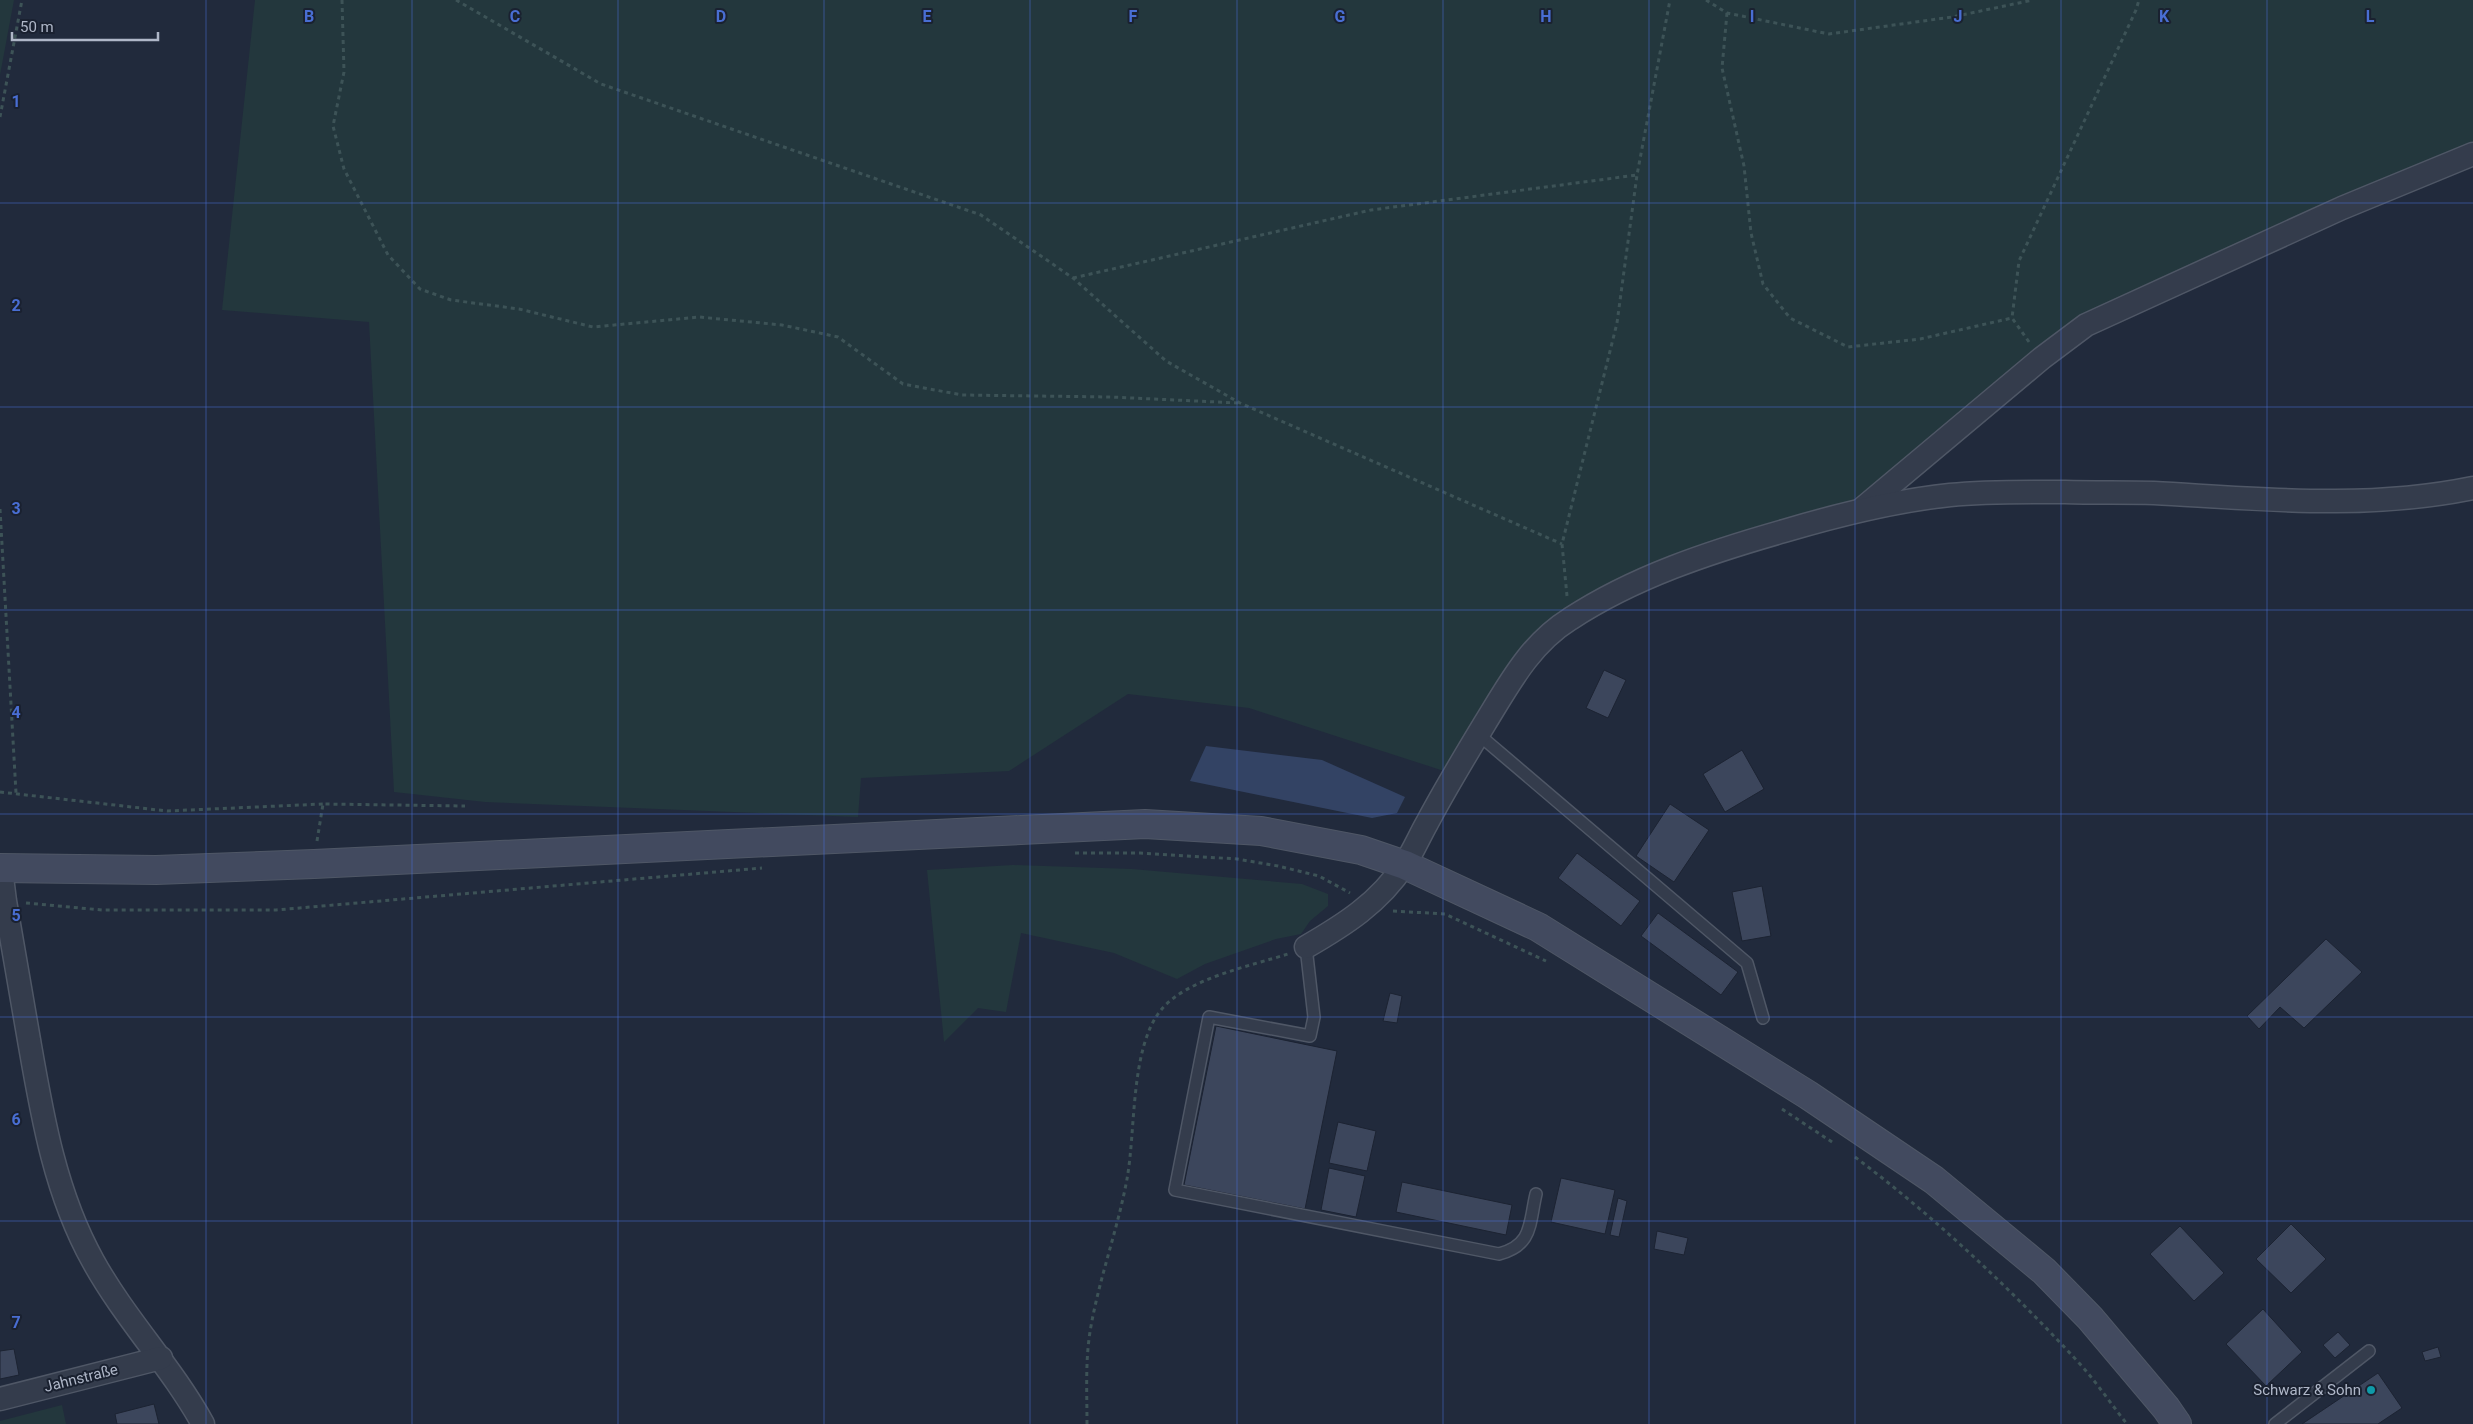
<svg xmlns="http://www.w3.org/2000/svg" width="2473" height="1424" font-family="Roboto,sans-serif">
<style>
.green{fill:#23373d}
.water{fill:#334364}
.building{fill:#3c465c;stroke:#1c2332}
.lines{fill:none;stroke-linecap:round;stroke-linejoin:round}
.service-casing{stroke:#4f5766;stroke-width:14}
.minor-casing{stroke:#4f5766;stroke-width:25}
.secondary-casing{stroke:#4f5766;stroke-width:30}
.path{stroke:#3d5357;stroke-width:3;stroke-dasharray:4 4;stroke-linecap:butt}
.service{stroke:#343c4c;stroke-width:11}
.minor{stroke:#343c4c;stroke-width:22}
.secondary{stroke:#424a5f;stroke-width:28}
.grid{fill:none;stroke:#496ed3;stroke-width:1;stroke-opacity:0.55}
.culture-dot{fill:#0f9aa8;stroke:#1a2130;stroke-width:2}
.labels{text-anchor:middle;stroke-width:4;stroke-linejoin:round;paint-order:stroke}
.street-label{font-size:15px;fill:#afb7c8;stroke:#1a2130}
.poi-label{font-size:15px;fill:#afb7c8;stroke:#1a2130;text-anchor:end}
.grid-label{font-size:16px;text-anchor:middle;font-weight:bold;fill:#496ed3;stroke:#1a2130;stroke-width:4;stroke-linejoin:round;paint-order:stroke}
</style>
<rect width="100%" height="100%" fill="#212a3c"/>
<g class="green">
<path d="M0,0H14L0,75Z"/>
<path d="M255,0H2473V150L2080,322L1839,511L1596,596L1444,771L1249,708L1128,694L1009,771L861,778L858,817L485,802L394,792L369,322L222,310Z"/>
<path d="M1013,865L1132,869L1302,884L1328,894V906L1310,921L1301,934L1276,939L1205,964L1177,979L1114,953L1021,933L1006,1012L978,1008L944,1042L927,870Z"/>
<path d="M62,1405L66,1424H0V1421Z"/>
</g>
<path class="water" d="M1206,746L1322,760L1405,797L1397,813L1372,818L1190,781Z"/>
<g class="building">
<path d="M1604,670L1626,680L1608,718L1586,708Z"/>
<path d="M1742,750L1764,789L1725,812L1703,774Z"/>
<path d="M1670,804L1709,830L1674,882L1636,856Z"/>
<path d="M1577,853L1640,901L1621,926L1558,878Z"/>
<path d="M1762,886L1771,936L1742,941L1732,892Z"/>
<path d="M1658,913L1738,972L1721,995L1641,936Z"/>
<path d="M2326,939L2362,972L2304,1028L2280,1007L2259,1029L2247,1016Z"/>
<path d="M1390,993L1402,996L1397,1023L1383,1021Z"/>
<path d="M1216,1026L1337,1051L1305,1209L1184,1185Z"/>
<path d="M1338,1122L1376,1131L1367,1171L1329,1163Z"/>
<path d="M1329,1168L1365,1176L1356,1217L1321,1210Z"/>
<path d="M1561,1178L1615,1190L1605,1234L1551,1222Z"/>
<path d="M1402,1182L1512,1205L1506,1235L1396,1212Z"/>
<path d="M1618,1198L1627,1201L1619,1237L1610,1235Z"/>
<path d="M2291,1224L2326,1259L2291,1293L2256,1259Z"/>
<path d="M2180,1226L2224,1273L2194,1301L2150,1254Z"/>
<path d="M1657,1231L1688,1238L1684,1255L1654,1249Z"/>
<path d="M2263,1309L2302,1352L2266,1386L2226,1344Z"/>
<path d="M2338,1332L2350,1345L2335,1358L2323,1345Z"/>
<path d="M2438,1347L2441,1357L2425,1361L2422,1352Z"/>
<path d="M14,1349L19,1375L0,1379V1351Z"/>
<path d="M2378,1373L2402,1408L2378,1424H2302Z"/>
<path d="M154,1404L159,1424H117L115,1414Z"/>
</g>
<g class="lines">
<defs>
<g id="service">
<path d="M1478,734L1747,963L1763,1018"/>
<path d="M1306,947L1314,1017L1310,1036L1209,1017L1175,1190L1499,1254C1533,1245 1529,1224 1536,1194"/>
<path d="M2275,1424L2369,1351"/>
</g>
<g id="minor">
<path d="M1863,508L2042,358L2086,325L2342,208L2473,154"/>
<path d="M1,869L5,901C13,948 21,994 29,1040C42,1115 55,1193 93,1261C125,1319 171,1366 203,1424"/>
<path d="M1306,947C1344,925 1379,903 1404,865C1413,852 1419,837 1427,823C1445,789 1465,756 1485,723C1509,684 1530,644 1570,619C1634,577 1710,552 1784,531C1838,515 1893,501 1950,495C1988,491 2027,492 2065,492C2095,493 2125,492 2154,493C2262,499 2366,510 2473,488"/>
<path d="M0,1399L161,1358"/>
</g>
<path id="secondary" d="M0,868L156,870L314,864L1145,824L1261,831L1361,850L1405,865L1538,927L1808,1095L1934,1180L2044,1271L2090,1318L2166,1408L2177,1424"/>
</defs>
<use href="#service" class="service-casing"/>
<use href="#minor" class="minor-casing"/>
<use href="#secondary" class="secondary-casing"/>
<g class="path">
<path d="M342,0L344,72L333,126L344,169L388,255L420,289L451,300L519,309L593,327L699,317L782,325L838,337L903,384L962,395L1111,397L1238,403"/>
<path d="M456,0L601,84L981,215L1073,278L1166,361L1240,403L1562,544"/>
<path d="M1706,0L1727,13L1829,34L1952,17L2033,0"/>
<path d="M1727,13L1722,68L1744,166L1751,233L1763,284L1790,318L1848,347L1920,339L2012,318"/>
<path d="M0,117L22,0"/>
<path d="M1073,278L1371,210L1637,175"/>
<path d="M2029,342L2012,318L2019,261L2136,10L2139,0"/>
<path d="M0,509L16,793"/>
<path d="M1567,596L1562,544L1617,323L1637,175L1670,0"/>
<path d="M0,792L167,811L323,804"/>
<path d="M317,841L323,804L465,806"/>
<path d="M1075,853H1140L1237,859L1278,866L1319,876L1350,893"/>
<path d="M26,903L102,910H276L762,868"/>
<path d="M1393,911L1445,914L1546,961"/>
<path d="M1782,1109L1835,1144"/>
<path d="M1855,1157C1936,1218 2011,1289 2080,1364C2097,1383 2111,1404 2127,1424"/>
<path d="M1087,1424C1087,1391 1085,1358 1091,1326C1100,1276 1118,1228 1127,1179C1136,1130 1130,1048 1161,1010C1186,979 1250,966 1288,954"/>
</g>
<use href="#service" class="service"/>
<use href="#minor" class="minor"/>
<use href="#secondary" class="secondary"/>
</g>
<path class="grid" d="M206,0V1424M412,0V1424M618,0V1424M824,0V1424M1030,0V1424M1237,0V1424M1443,0V1424M1649,0V1424M1855,0V1424M2061,0V1424M2267,0V1424M0,203H2473M0,407H2473M0,610H2473M0,814H2473M0,1017H2473M0,1221H2473"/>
<circle class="culture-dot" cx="2371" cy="1390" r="5"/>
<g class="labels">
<g class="street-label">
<text transform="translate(81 1378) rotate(-14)" y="5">Jahnstraße</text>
</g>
<g class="poi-label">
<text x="2361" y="1395">Schwarz &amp; Sohn</text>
</g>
</g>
<g class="grid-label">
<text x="309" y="22">B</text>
<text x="515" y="22">C</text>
<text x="721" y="22">D</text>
<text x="927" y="22">E</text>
<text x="1133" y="22">F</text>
<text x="1340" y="22">G</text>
<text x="1546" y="22">H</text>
<text x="1752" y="22">I</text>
<text x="1958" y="22">J</text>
<text x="2164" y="22">K</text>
<text x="2370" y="22">L</text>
<text x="16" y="107">1</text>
<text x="16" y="311">2</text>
<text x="16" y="514">3</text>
<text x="16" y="718">4</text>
<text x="16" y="921">5</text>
<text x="16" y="1125">6</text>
<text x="16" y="1328">7</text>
</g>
<path d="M12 32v8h146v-8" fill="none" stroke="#afb7c8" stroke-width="2.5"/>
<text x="20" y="32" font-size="15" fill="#afb7c8" stroke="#1a2130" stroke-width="4" paint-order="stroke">50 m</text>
</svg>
